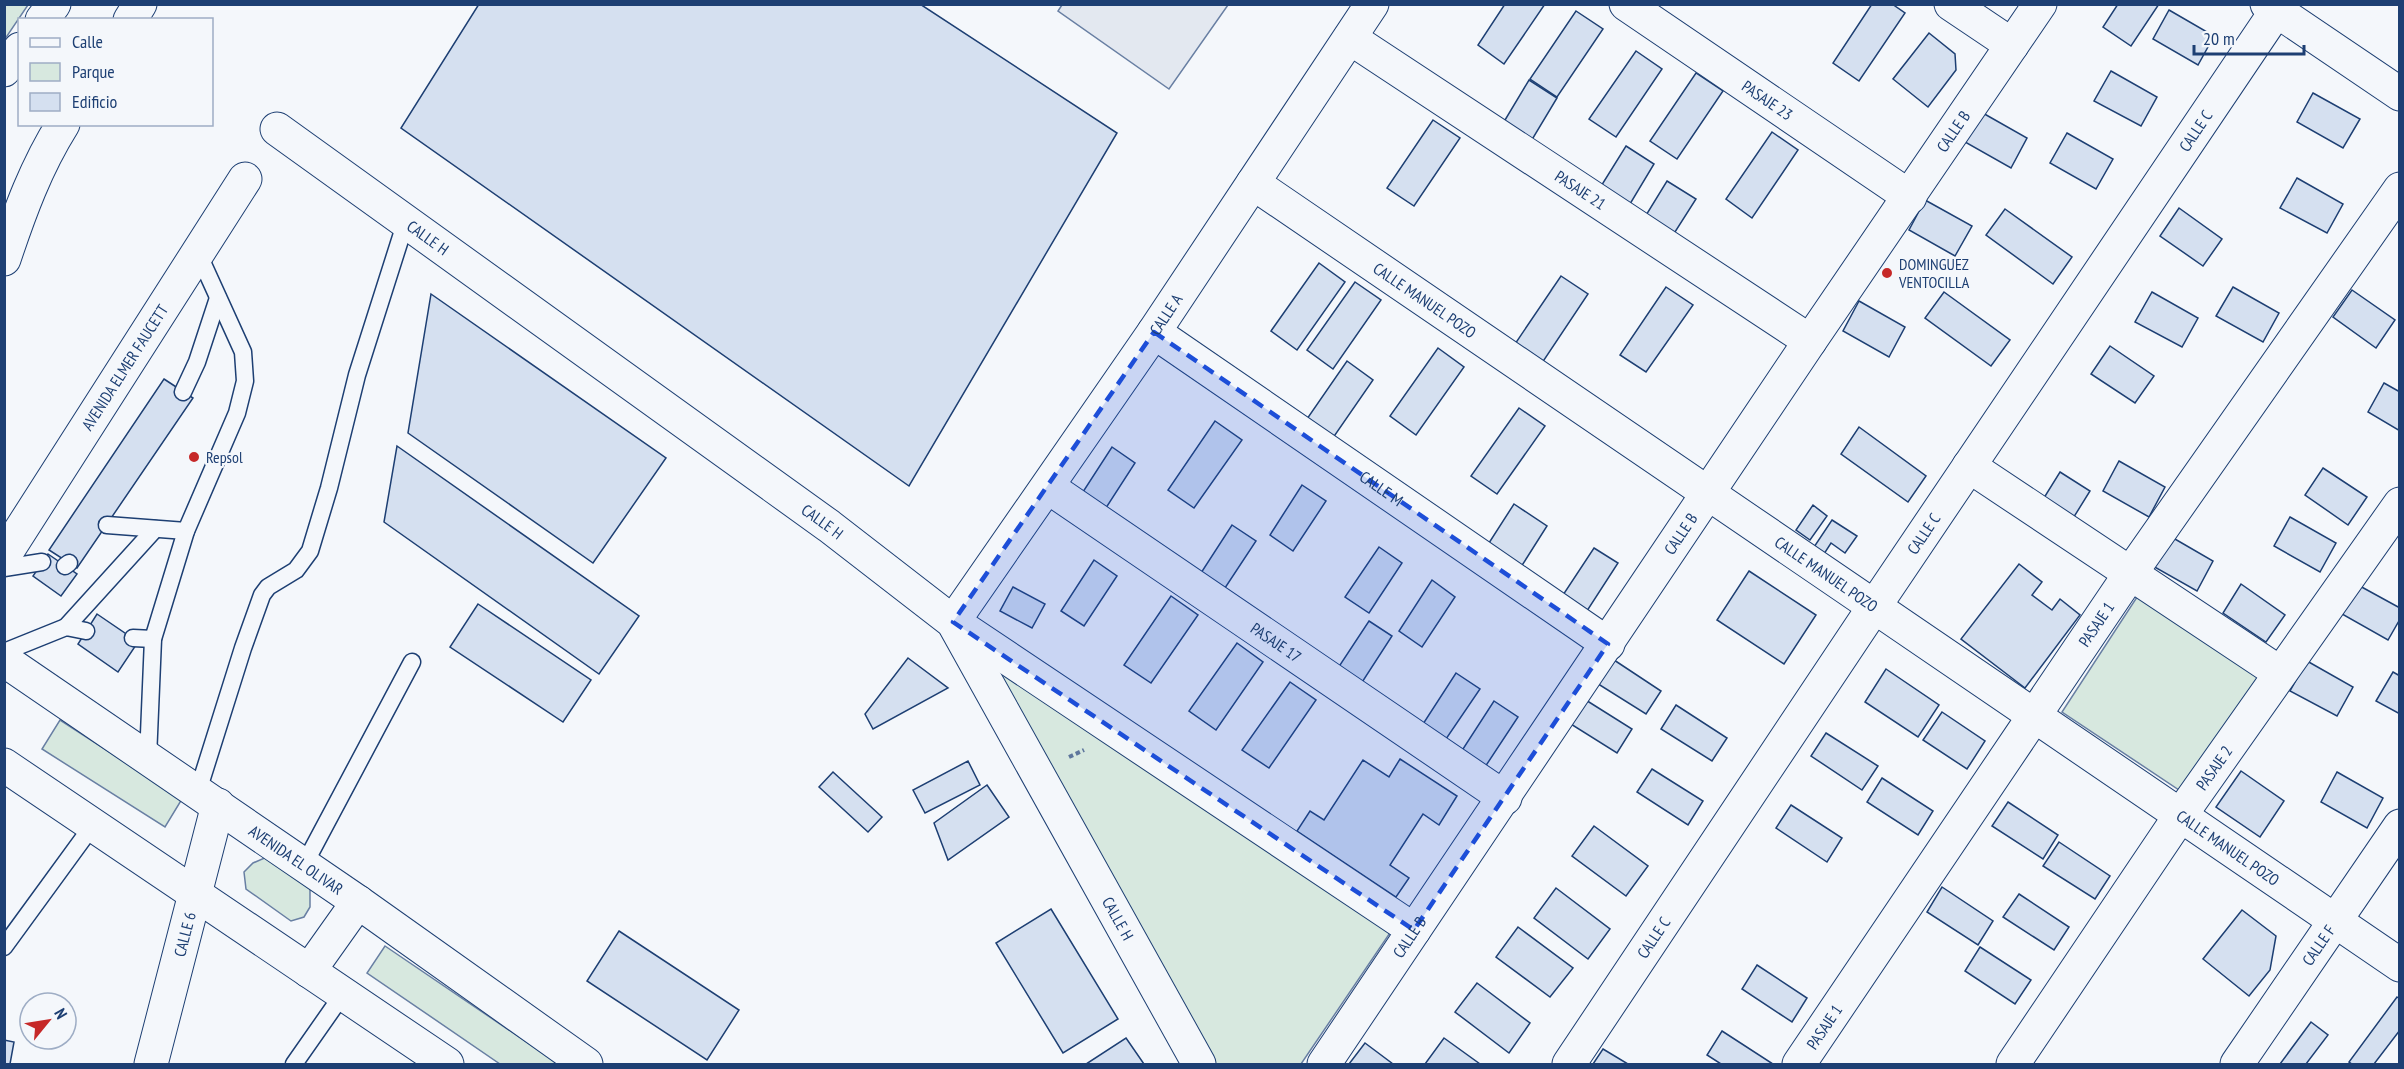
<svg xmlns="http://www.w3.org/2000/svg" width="2404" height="1069" font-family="'PT Sans Narrow',sans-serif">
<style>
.green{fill:#d7e8df;stroke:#687fa3;stroke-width:1.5}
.parking{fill:#e3e8f0;stroke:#687fa3;stroke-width:1.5}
.building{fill:#d5e0f0;stroke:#1d3f73;stroke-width:1.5}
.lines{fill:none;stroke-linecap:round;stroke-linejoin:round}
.lane-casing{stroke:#1d3f73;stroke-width:19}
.street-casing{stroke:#1d3f73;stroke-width:35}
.secondary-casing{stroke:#1d3f73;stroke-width:35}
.highway-casing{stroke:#1d3f73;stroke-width:35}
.path{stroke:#5e769c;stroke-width:4;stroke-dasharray:4.5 3;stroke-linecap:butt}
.lane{stroke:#f4f7fb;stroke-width:16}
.street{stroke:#f4f7fb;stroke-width:33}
.secondary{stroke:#f4f7fb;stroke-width:33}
.highway{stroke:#f4f7fb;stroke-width:33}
.marked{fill:#1d4ed8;fill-opacity:0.2;stroke:#1d4ed8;stroke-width:4.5;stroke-dasharray:12 8;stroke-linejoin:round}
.poi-dot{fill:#c62828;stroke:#f4f7fb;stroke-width:2}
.labels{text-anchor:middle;stroke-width:4.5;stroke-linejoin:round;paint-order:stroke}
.street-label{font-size:16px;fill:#1d3f73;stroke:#f4f7fb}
.poi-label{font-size:16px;fill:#1d3f73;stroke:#f4f7fb;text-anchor:start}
</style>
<rect width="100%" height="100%" fill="#f4f7fb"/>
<g class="green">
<path d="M5,4L28,5L5,39L4,5Z"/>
<path d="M2139,594L2262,675L2188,796L2062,712Z"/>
<path d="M980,646L1394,927L1301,1064H1210Z"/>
<path d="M60,720L182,799L165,827L42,749Z"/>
<path d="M269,856L310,889V907L304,917L291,921L246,889L244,872L253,863Z"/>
<path d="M385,946L559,1064H500L367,973Z"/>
</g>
<path class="parking" d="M1062,5V4L1228,5L1169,89L1058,11Z"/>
<g class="building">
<path d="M479,4H920L1117,133L909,486L401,128Z"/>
<path d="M1505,4H1545L1504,64L1478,45Z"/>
<path d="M1872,4H1892L1905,13L1859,81L1833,63Z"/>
<path d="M2118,4H2159L2131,46L2103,27Z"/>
<path d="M2169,10L2214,36L2198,65L2153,39Z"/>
<path d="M1576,11L1603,29L1557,97L1530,79Z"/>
<path d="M1929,33L1955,54L1956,70L1928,107L1893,79Z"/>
<path d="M1636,51L1662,69L1616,137L1589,119Z"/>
<path d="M2111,71L2157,97L2141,126L2094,101Z"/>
<path d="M1696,73L1723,91L1677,159L1650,141Z"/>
<path d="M1529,80L1557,98L1530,143L1502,125Z"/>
<path d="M2313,93L2360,119L2343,148L2297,122Z"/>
<path d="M1981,112L2027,138L2011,168L1965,142Z"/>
<path d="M1433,120L1460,138L1414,206L1387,188Z"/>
<path d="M1772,132L1798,150L1752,218L1726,199Z"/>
<path d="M2067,133L2113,159L2096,189L2050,163Z"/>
<path d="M1626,146L1654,164L1627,209L1598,191Z"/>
<path d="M2297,178L2343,204L2327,233L2280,208Z"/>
<path d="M1667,181L1696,199L1668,243L1640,225Z"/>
<path d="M1925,200L1972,226L1955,256L1909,230Z"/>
<path d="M2179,208L2222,239L2203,266L2160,236Z"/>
<path d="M2005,209L2072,257L2053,284L1986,235Z"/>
<path d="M1319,263L1345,282L1297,350L1271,331Z"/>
<path d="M1561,276L1588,294L1542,363L1515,344Z"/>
<path d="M1355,282L1381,300L1333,369L1307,350Z"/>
<path d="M1666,287L1693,305L1646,372L1620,355Z"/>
<path d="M2233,287L2279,313L2263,342L2216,316Z"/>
<path d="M2352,290L2395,320L2376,348L2333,317Z"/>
<path d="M1944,292L2010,340L1991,366L1925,318Z"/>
<path d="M2152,292L2198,318L2182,347L2135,322Z"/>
<path d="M431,294L666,458L593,563L408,433Z"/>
<path d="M1859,301L1905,327L1889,357L1843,331Z"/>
<path d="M2110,346L2154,376L2135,403L2091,374Z"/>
<path d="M1438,348L1464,367L1416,435L1390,416Z"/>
<path d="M1347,361L1373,380L1326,448L1300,429Z"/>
<path d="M164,379L193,398L77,568L49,550Z"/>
<path d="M2384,383L2400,392V431L2368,412Z"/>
<path d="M1519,408L1545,426L1497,494L1471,476Z"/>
<path d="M1215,421L1242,440L1194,508L1168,490Z"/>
<path d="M1859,427L1926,476L1908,502L1841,454Z"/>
<path d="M397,446L639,616L599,674L384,522Z"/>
<path d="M1112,447L1135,463L1102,514L1079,498Z"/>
<path d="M2119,461L2165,487L2149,517L2103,491Z"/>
<path d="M2323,468L2367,497L2348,525L2305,495Z"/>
<path d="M2060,472L2090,491L2072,520L2042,501Z"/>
<path d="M1302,485L1326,501L1293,551L1270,535Z"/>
<path d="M1514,504L1547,526L1521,567L1487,546Z"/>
<path d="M1813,505L1827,516L1810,540L1796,530Z"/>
<path d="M2290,517L2336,543L2320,572L2274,546Z"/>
<path d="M1832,520L1857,536L1845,553L1831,543L1824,554L1814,547Z"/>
<path d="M1232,525L1256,541L1223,591L1199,576Z"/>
<path d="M2168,535L2213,561L2197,591L2151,565Z"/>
<path d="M1379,547L1402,563L1369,613L1345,597Z"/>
<path d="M1594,548L1618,563L1585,614L1561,598Z"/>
<path d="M48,554L77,574L61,596L33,576Z"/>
<path d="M1094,560L1117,576L1084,626L1061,611Z"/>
<path d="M2019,564L2042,582L2032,595L2052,610L2060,599L2080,615L2025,688L1961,639Z"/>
<path d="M1749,571L1816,615L1784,664L1717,620Z"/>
<path d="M1432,580L1455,597L1422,647L1399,631Z"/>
<path d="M2241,584L2285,615L2266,642L2223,613Z"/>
<path d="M2358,585L2400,608V619L2388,640L2342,614Z"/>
<path d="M1013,587L1045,604L1032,628L1000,611Z"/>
<path d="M1171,596L1198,615L1151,683L1124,665Z"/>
<path d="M478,604L591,680L563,722L450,647Z"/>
<path d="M97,614L138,642L118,672L78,644Z"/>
<path d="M1369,621L1392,636L1359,687L1336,671Z"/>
<path d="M1237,643L1263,662L1216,730L1189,711Z"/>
<path d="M908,658L948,688L873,729L865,714Z"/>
<path d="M1611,658L1661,691L1646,714L1595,682Z"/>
<path d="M2307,661L2353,687L2337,716L2290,691Z"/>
<path d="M1886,669L1939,705L1918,737L1865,702Z"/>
<path d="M2393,672L2400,676V714L2376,701Z"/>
<path d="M1456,673L1480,689L1446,739L1423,724Z"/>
<path d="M1290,682L1316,700L1269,768L1242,750Z"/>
<path d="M1581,697L1632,729L1617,753L1566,721Z"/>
<path d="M1494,701L1518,717L1485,767L1461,752Z"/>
<path d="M1676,705L1727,738L1712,761L1661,729Z"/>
<path d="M1942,712L1985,741L1967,769L1923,740Z"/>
<path d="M1826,733L1878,766L1862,790L1811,756Z"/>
<path d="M1400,759L1457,796L1439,825L1423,814L1390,865L1409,878L1396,897L1297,831L1310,811L1324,820L1363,760L1389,777Z"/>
<path d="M968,761L980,785L925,813L913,790Z"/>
<path d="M1652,769L1703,801L1688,825L1637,792Z"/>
<path d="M2241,771L2284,801L2260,837L2216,807Z"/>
<path d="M833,772L882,817L868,832L819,787Z"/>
<path d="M2337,772L2383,798L2367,828L2321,802Z"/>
<path d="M1882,778L1933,811L1918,835L1867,802Z"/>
<path d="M987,785L1009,817L948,860L934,823Z"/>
<path d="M2008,802L2058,835L2043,859L1992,826Z"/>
<path d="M1791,805L1842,838L1827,862L1776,828Z"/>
<path d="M1594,826L1648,866L1626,896L1572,856Z"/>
<path d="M2059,842L2110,876L2095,899L2043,866Z"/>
<path d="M1942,887L1993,921L1978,945L1927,912Z"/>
<path d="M1556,888L1610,929L1588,959L1534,918Z"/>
<path d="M2019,894L2069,927L2054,950L2003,917Z"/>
<path d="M1051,909L1118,1019L1063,1053L996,943Z"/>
<path d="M2242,910L2276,936L2270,970L2249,996L2203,959Z"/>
<path d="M1518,927L1573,968L1550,997L1496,957Z"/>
<path d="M619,931L739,1010L707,1060L587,981Z"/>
<path d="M1980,947L2031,980L2015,1004L1965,971Z"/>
<path d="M1757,965L1807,998L1792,1022L1742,989Z"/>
<path d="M1477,983L1530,1023L1509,1053L1455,1012Z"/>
<path d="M2397,997L2400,999V1030L2374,1064H2352L2349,1062Z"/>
<path d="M2311,1022L2328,1035L2306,1064H2280Z"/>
<path d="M1722,1031L1773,1064H1721L1707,1055Z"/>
<path d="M1126,1038L1144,1064H1086Z"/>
<path d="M1444,1038L1480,1064H1425Z"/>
<path d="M4,1040L14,1042L10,1064H4Z"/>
<path d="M1365,1043L1393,1064H1349Z"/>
<path d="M1603,1049L1628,1064H1593Z"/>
</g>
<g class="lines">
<defs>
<g id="lane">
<path d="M183,392L197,362L218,298"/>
<path d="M107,525L186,531"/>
<path d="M65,566L69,563"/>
<path d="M4,568L42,562"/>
<path d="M66,627L155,529"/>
<path d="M133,638L153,639"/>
<path d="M4,652L66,627L86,631"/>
<path d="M148,758L153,639L186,531L237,413L245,381L243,352L198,253"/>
<path d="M198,791L243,648L262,595L268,587L296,570L310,551L329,488L357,375L406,221"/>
<path d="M304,865L412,662"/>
<path d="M4,947L93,825"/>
<path d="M294,1064L343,994"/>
</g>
<g id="street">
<path id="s1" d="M1626,4L1910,197"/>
<path d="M1951,4L2012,45"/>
<path d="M2267,4L2400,94"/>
<path id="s2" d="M1350,38L1810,341"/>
<path id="s3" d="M277,129L829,526L953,622L1199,1064"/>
<path id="s4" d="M1253,183L2400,965"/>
<path id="s5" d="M1154,332L1608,644"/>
<path d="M1969,466L2280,673"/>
<path id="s6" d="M1048,487L1505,798"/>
<path id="s7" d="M953,622L1154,332L1372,4"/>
<path d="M955,623L1414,930"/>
<path id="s8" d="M151,1064L218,805"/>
<path id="s9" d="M1324,1064L1810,341L2040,4"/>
<path id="s10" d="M1569,1064L1874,607L2281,4"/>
<path id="s11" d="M1799,1064L2130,574L2400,189"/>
<path id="s12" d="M2013,1064L2180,816L2400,504"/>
<path id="s13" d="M2237,1064L2400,826"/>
</g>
<g id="secondary">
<path id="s14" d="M4,556L245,179"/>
<path id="s15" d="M4,660L358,902L586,1064"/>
<path d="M4,765L447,1064"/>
<path d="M309,971L358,902"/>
</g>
<g id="highway">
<path d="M42,20L54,4"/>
<path d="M130,20L140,4"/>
<path d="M4,70L20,49"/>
<path d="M4,259C20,211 36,167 63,124"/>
</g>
</defs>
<use href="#lane" class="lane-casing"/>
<use href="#street" class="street-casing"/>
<use href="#secondary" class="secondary-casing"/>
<use href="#highway" class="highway-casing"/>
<path class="path" d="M1069,757L1084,750"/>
<use href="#lane" class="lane"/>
<use href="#street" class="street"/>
<use href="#secondary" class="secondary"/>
<use href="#highway" class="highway"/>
</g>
<path class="marked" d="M1154,332L1608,644L1414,930L953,622Z"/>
<g class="poi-dot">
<circle cx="1887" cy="273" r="6"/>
<circle cx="194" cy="457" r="6"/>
</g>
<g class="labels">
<g class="street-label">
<text dy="6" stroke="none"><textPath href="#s1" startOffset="171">PASAJE 23</textPath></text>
<text dy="6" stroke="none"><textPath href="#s10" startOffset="1124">CALLE C</textPath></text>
<text dy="6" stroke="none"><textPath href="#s9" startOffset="1125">CALLE B</textPath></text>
<text dy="6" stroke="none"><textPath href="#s2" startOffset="276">PASAJE 21</textPath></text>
<text dy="6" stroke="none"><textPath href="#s3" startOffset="186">CALLE H</textPath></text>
<text dy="6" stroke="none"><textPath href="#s4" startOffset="208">CALLE MANUEL POZO</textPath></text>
<text dy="6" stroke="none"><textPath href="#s7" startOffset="374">CALLE A</textPath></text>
<text dy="6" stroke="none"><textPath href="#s14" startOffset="224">AVENIDA ELMER FAUCETT</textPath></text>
<text dy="6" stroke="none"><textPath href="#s5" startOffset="276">CALLE M</textPath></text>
<text dy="6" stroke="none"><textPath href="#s3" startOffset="672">CALLE H</textPath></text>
<text dy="6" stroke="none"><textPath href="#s9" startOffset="639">CALLE B</textPath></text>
<text dy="6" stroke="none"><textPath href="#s10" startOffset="638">CALLE C</textPath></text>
<text dy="6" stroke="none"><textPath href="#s4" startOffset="694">CALLE MANUEL POZO</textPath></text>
<text dy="6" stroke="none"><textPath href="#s11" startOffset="531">PASAJE 1</textPath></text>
<text dy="6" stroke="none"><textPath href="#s6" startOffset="276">PASAJE 17</textPath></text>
<text dy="6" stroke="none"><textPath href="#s12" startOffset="358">PASAJE 2</textPath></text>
<text dy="6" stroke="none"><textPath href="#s4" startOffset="1180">CALLE MANUEL POZO</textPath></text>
<text dy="6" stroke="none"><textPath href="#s15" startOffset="354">AVENIDA EL OLIVAR</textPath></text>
<text dy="6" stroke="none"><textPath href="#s3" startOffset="1176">CALLE H</textPath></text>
<text dy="6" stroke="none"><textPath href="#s8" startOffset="134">CALLE 6</textPath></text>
<text dy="6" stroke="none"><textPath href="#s9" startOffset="153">CALLE B</textPath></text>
<text dy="6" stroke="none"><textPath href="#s10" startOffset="152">CALLE C</textPath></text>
<text dy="6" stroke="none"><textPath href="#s13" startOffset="144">CALLE F</textPath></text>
<text dy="6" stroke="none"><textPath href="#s11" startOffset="45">PASAJE 1</textPath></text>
</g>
<g class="poi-label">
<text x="1899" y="270">DOMINGUEZ<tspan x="1899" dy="18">VENTOCILLA</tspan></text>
<text x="206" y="463">Repsol</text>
</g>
</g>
<rect width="2404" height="1069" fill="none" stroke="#1d3f73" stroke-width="12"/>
<rect x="18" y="18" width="195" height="108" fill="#f4f7fb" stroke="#9eadc5" stroke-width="1.5"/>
<rect x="30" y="38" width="30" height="9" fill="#f4f7fb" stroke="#9eadc5" stroke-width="1.5"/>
<text x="72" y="48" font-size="18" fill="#1d3f73">Calle</text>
<rect x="30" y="63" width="30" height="18" fill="#d7e8df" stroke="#9eadc5" stroke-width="1.5"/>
<text x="72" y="78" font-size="18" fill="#1d3f73">Parque</text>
<rect x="30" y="93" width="30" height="18" fill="#d5e0f0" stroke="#9eadc5" stroke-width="1.5"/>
<text x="72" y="108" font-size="18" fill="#1d3f73">Edificio</text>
<g transform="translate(48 1021) rotate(60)"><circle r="28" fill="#f4f7fb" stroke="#9eadc5" stroke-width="1.5"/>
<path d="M0-4.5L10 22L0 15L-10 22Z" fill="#c62828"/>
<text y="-9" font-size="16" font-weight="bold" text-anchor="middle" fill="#1d3f73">N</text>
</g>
<path d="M2194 45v9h110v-9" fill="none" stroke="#1d3f73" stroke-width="3"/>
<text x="2203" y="45" font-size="18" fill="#1d3f73" stroke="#f4f7fb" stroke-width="4.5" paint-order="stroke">20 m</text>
</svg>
